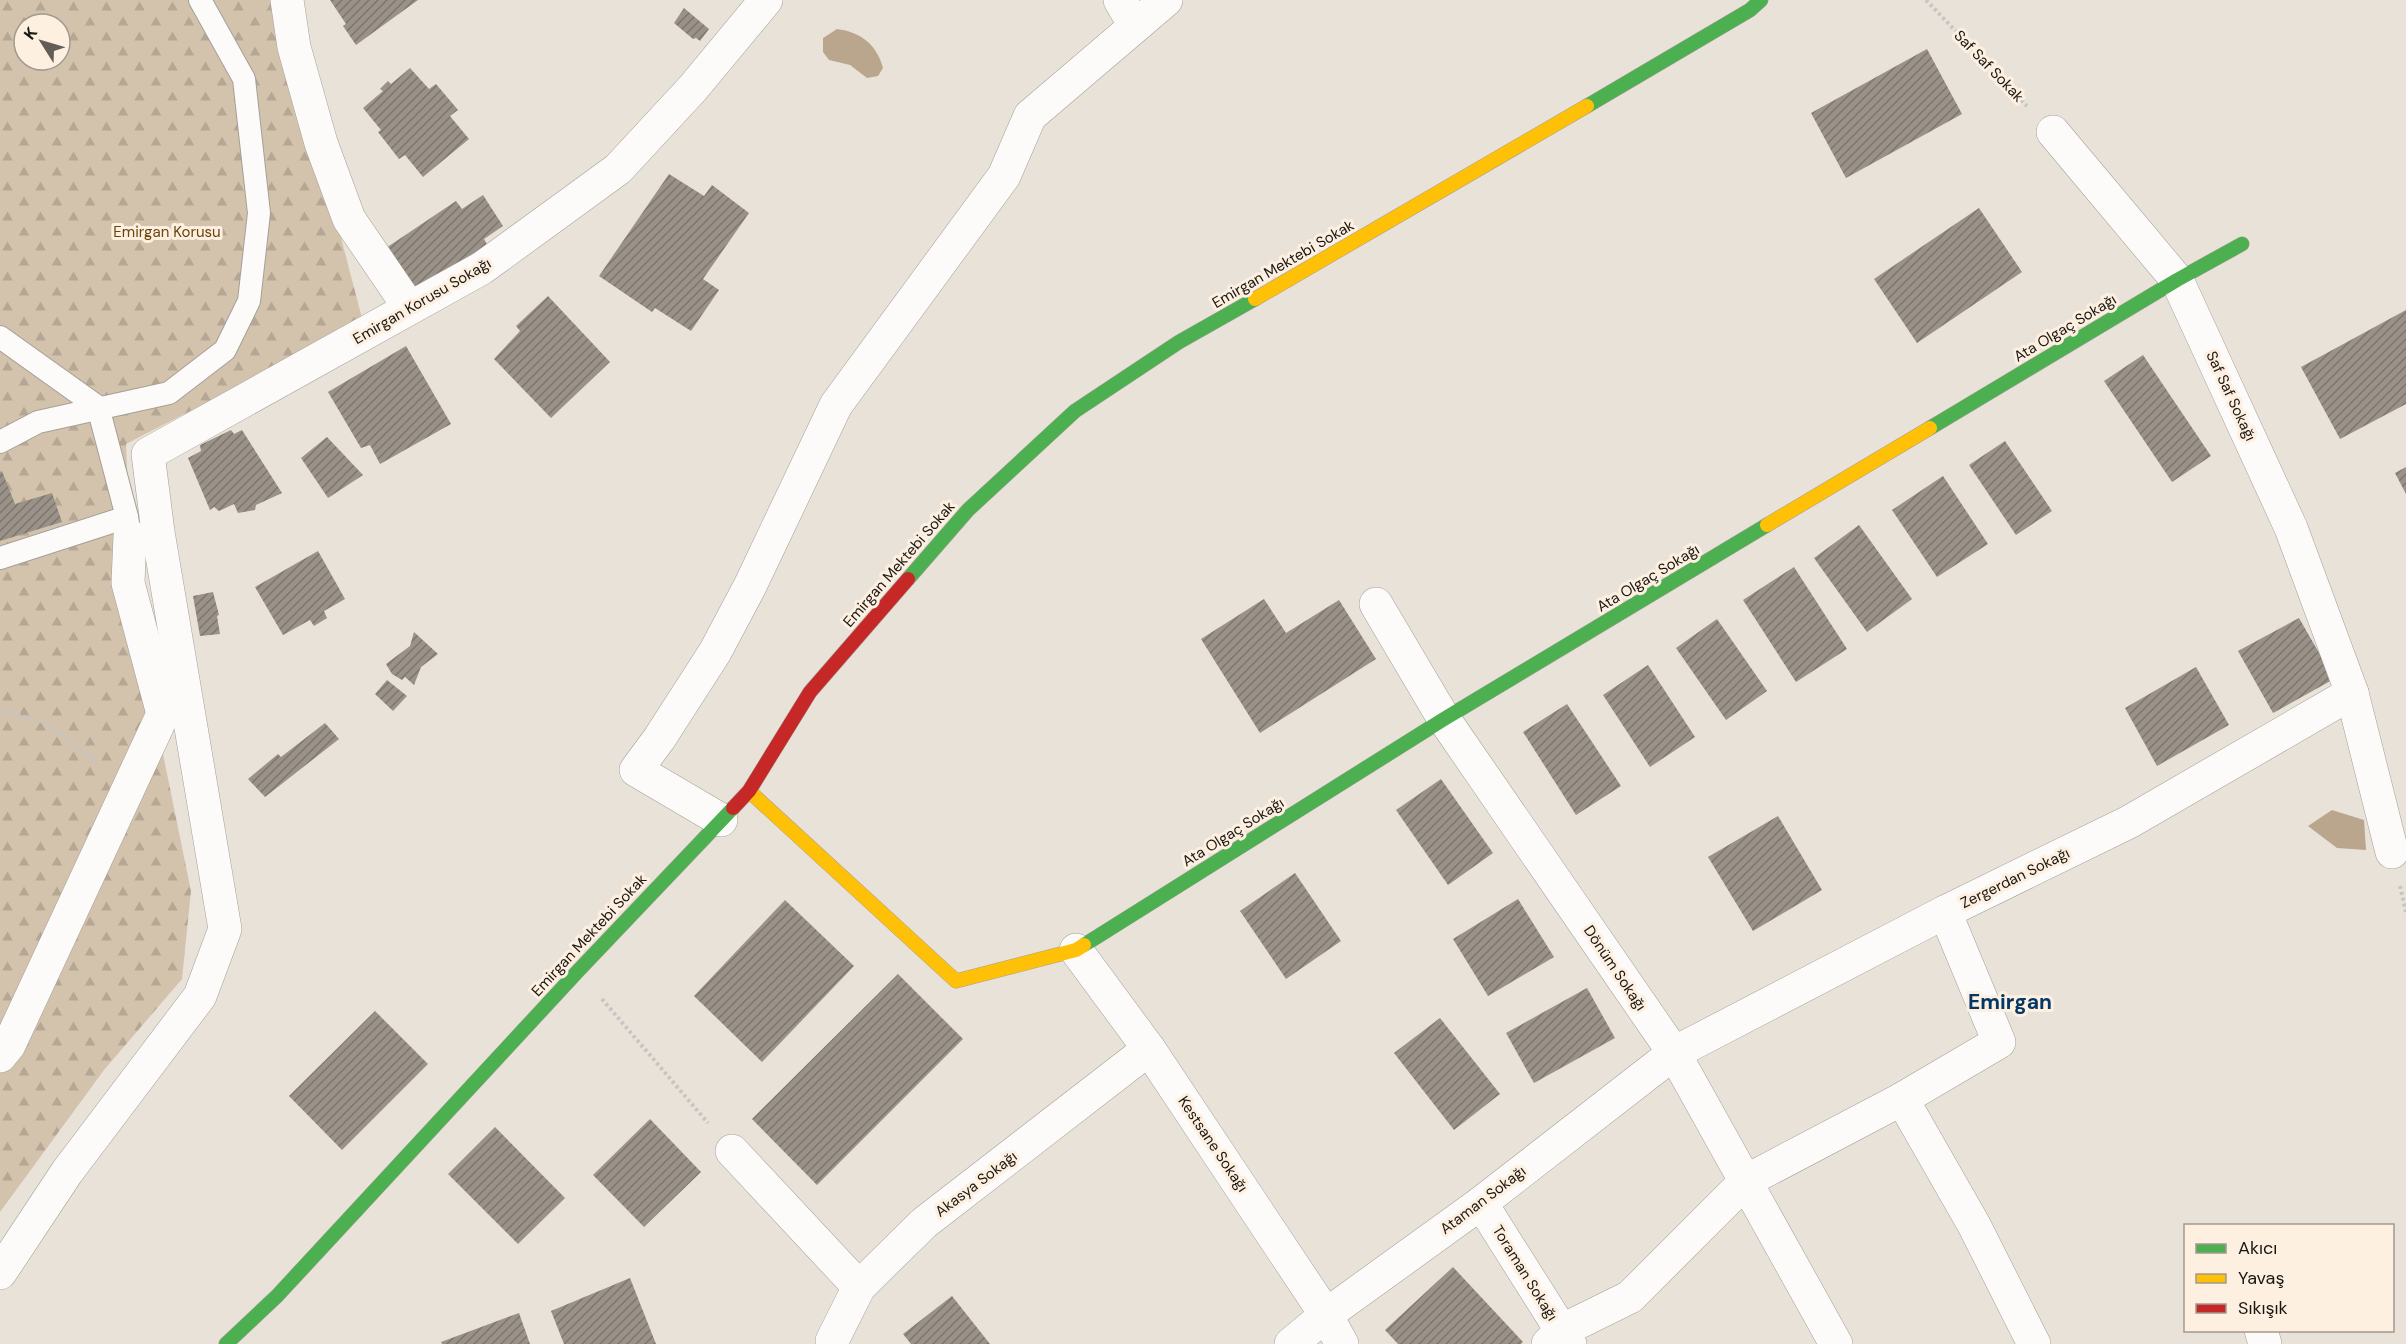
<svg xmlns="http://www.w3.org/2000/svg" width="2406" height="1344" font-family="'DM Sans',sans-serif">
<style>
.forest{fill:url(#forest-firs);fill-rule:evenodd}
.water{fill:#b9a68d}
.building{fill:url(#building-hatch)}
.lines{fill:none;stroke-linecap:round;stroke-linejoin:round}
.lane-casing{stroke:#a49f98;stroke-width:24}
.street-casing{stroke:#a49f98;stroke-width:34}
.fast-casing{stroke:#a49f98;stroke-width:15}
.slow-casing{stroke:#a49f98;stroke-width:15}
.jam-casing{stroke:#a49f98;stroke-width:15}
.path{stroke:#c6c5c2;stroke-width:4;stroke-dasharray:3 3;stroke-linecap:butt}
.lane{stroke:#fcfbf9;stroke-width:22}
.street{stroke:#fcfbf9;stroke-width:33}
.fast{stroke:#4caf50;stroke-width:14}
.slow{stroke:#ffc107;stroke-width:14}
.jam{stroke:#c62828;stroke-width:14}
.labels{text-anchor:middle;stroke-width:6;stroke-linejoin:round;paint-order:stroke}
.street-label{font-size:15px;fill:#1a1611;stroke:#fdf0e0}
.park-label{font-size:15px;fill:#69450c;stroke:#fdf0e0}
.district-label{font-size:21px;font-weight:bold;fill:#023768;stroke:#fdf0e0}
</style>
<defs>
<pattern id="forest-firs" width="22" height="20" patternUnits="userSpaceOnUse" patternTransform="scale(1.5)"><rect width="22" height="20" fill="#d4c3ac"/><path d="M5 1l3.5 6h-7zM16 11l3.5 6h-7z" fill="#b5a793"/></pattern>
<pattern id="building-hatch" width="6" height="6" patternUnits="userSpaceOnUse" patternTransform="scale(1.5)"><rect width="6" height="6" fill="#9a9288"/><path d="M-1 1l2-2M0 6l6-6M5 7l2-2" fill="none" stroke="#7d766e"/></pattern>
</defs>
<rect width="100%" height="100%" fill="#e9e2d9"/>
<path class="forest" d="M0,0H279L363,322L126,444L130,536L128,583L191,891L182,979L104,1070L0,1212ZM24,24H60V60H24Z"/>
<g class="water">
<path d="M837,29C861,32 877,45 883,68L878,76L867,78L850,65L829,60L823,52V38Z"/>
<path d="M2332,810L2364,820L2366,850L2337,848L2308,826Z"/>
</g>
<g class="building">
<path d="M330,0H418L356,45L343,26L346,24Z"/>
<path d="M684,8L709,29L700,41L696,38L693,39L674,23Z"/>
<path d="M1927,49L1962,114L1846,178L1811,113Z"/>
<path d="M410,68L429,89L436,84L458,110L450,116L469,139L423,177L405,155L399,159L378,132L381,130L363,108L383,91L380,89L388,81L391,84Z"/>
<path d="M669,174L704,196L712,185L749,213L703,279L719,290L691,331L655,308L652,312L599,276Z"/>
<path d="M483,195L503,226L484,239L489,248L415,291L386,248L456,201L462,209Z"/>
<path d="M1979,208L2022,272L1917,343L1874,279Z"/>
<path d="M548,296L610,362L551,418L494,359L520,331L516,326Z"/>
<path d="M2406,310V404L2340,439L2301,367Z"/>
<path d="M406,346L451,424L380,464L370,445L361,448L328,392Z"/>
<path d="M2143,355L2211,456L2172,482L2104,381Z"/>
<path d="M231,430L234,434L242,430L282,493L256,505L255,510L238,513L234,504L219,511L214,507L210,510L188,458L201,451L200,445Z"/>
<path d="M327,437L363,475L328,498L301,458Z"/>
<path d="M2005,441L2052,511L2016,535L1969,465Z"/>
<path d="M2406,467V494L2395,473Z"/>
<path d="M2,471L15,504L52,493L62,522L0,541V472Z"/>
<path d="M1943,476L1988,544L1937,577L1892,510Z"/>
<path d="M1859,525L1912,599L1867,632L1814,558Z"/>
<path d="M318,551L345,599L324,611L327,618L314,626L310,620L283,635L255,587Z"/>
<path d="M1794,567L1847,649L1796,682L1743,600Z"/>
<path d="M213,592L219,615L217,616L220,634L200,636L193,596Z"/>
<path d="M1264,599L1286,633L1339,600L1376,659L1260,733L1201,639Z"/>
<path d="M2299,618L2334,679L2273,713L2238,651Z"/>
<path d="M1717,619L1767,691L1726,720L1676,648Z"/>
<path d="M414,632L438,654L421,667L414,685L405,677L402,680L392,674L386,664L410,646Z"/>
<path d="M1648,665L1695,737L1650,767L1603,695Z"/>
<path d="M2196,667L2229,725L2157,766L2125,708Z"/>
<path d="M387,680L407,696L393,711L375,694Z"/>
<path d="M1567,704L1621,786L1576,815L1523,732Z"/>
<path d="M325,723L339,739L265,797L248,779L278,754L281,757Z"/>
<path d="M1441,779L1493,853L1448,885L1396,810Z"/>
<path d="M1778,816L1822,890L1753,931L1708,857Z"/>
<path d="M1295,873L1341,941L1286,979L1240,911Z"/>
<path d="M1518,899L1554,957L1488,996L1453,939Z"/>
<path d="M785,900L854,966L762,1062L694,996Z"/>
<path d="M898,974L963,1039L817,1185L752,1119Z"/>
<path d="M1587,988L1615,1038L1534,1083L1506,1033Z"/>
<path d="M375,1011L428,1064L342,1150L289,1096Z"/>
<path d="M1440,1018L1500,1094L1454,1130L1394,1053Z"/>
<path d="M650,1119L701,1172L644,1227L593,1175Z"/>
<path d="M495,1127L565,1198L518,1244L448,1174Z"/>
<path d="M1453,1267L1523,1342L1521,1344H1398L1385,1330Z"/>
<path d="M630,1278L656,1344H564L551,1311Z"/>
<path d="M952,1296L990,1344H911L903,1334Z"/>
<path d="M519,1313L530,1344H442L441,1342Z"/>
</g>
<g class="lines">
<defs>
<g id="lane">
<path d="M0,337L98,407L127,517L130,536"/>
<path d="M0,442L38,422L169,393L225,350L249,301L259,213L244,79L200,0"/>
<path d="M0,558L127,517"/>
</g>
<g id="street">
<path d="M287,0L294,47L321,143L349,219L409,307"/>
<path d="M1120,0L1135,26"/>
<path d="M2053,132L2177,280L2291,528L2352,693L2392,852"/>
<path d="M1376,604L1444,719L1674,1053L1836,1344"/>
<path d="M721,820L636,770L659,739L715,652L750,586L836,405L1004,176L1030,116L1166,0"/>
<path d="M1945,912L1999,1042L1902,1099L1974,1225L2034,1344"/>
<path d="M1076,950L1149,1049L1326,1315L1342,1344"/>
<path d="M0,1056L9,1045L163,714L128,583L130,536"/>
<path d="M732,1151L859,1287"/>
<path d="M1481,1203L1570,1344"/>
<path d="M0,1273L67,1172L200,996L225,929L158,532L148,454L482,268L618,169L693,88L766,0"/>
<path d="M2261,1330L2265,1344"/>
<path d="M833,1344L832,1341L859,1287L924,1223L1149,1049"/>
<path d="M1291,1344L1326,1315L1481,1203L1674,1053L1945,912L2129,822L2352,693"/>
<path d="M1548,1344L1561,1331L1630,1297L1746,1181L1902,1099"/>
</g>
<g id="fast">
<path d="M1587,106L1750,10L1761,0"/>
<path d="M1930,428L2177,280L2242,244"/>
<path d="M908,579L968,510L1075,411L1179,342L1255,299"/>
<path d="M1084,945L1444,719L1767,525"/>
<path d="M226,1344L277,1296L578,971L733,808"/>
</g>
<g id="slow">
<path d="M1255,299L1587,106"/>
<path d="M1767,525L1930,428"/>
<path d="M749,791L956,981L1076,950L1084,945"/>
</g>
<path id="jam" d="M733,808L749,791L810,692L908,579"/>
</defs>
<use href="#lane" class="lane-casing"/>
<use href="#street" class="street-casing"/>
<use href="#fast" class="fast-casing"/>
<use href="#slow" class="slow-casing"/>
<use href="#jam" class="jam-casing"/>
<g class="path">
<path d="M1926,0L2027,106"/>
<path d="M0,713L6,712L44,722L98,763"/>
<path d="M2400,886L2406,912"/>
<path d="M602,999L708,1123"/>
</g>
<use href="#lane" class="lane"/>
<use href="#street" class="street"/>
<use href="#fast" class="fast"/>
<use href="#slow" class="slow"/>
<use href="#jam" class="jam"/>
</g>
<g class="labels">
<g class="street-label">
<text transform="translate(1989 66) rotate(46)" y="5">Saf Saf Sokak</text>
<text transform="translate(1283 264) rotate(-30)" y="5">Emirgan Mektebi Sokak</text>
<text transform="translate(422 301) rotate(-30)" y="5">Emirgan Korusu Sokağı</text>
<text transform="translate(2065 328) rotate(-31)" y="5">Ata Olgaç Sokağı</text>
<text transform="translate(2231 396) rotate(65)" y="5">Saf Saf Sokağı</text>
<text transform="translate(899 564) rotate(-49)" y="5">Emirgan Mektebi Sokak</text>
<text transform="translate(1648 578) rotate(-31)" y="5">Ata Olgaç Sokağı</text>
<text transform="translate(1233 832) rotate(-32)" y="5">Ata Olgaç Sokağı</text>
<text transform="translate(2015 878) rotate(-26)" y="5">Zergerdan Sokağı</text>
<text transform="translate(589 935) rotate(-47)" y="5">Emirgan Mektebi Sokak</text>
<text transform="translate(1615 968) rotate(56)" y="5">Dönüm Sokağı</text>
<text transform="translate(1213 1144) rotate(56)" y="5">Kestsane Sokağı</text>
<text transform="translate(976 1184) rotate(-37)" y="5">Akasya Sokağı</text>
<text transform="translate(1483 1200) rotate(-37)" y="5">Ataman Sokağı</text>
<text transform="translate(1525 1273) rotate(58)" y="5">Toraman Sokağı</text>
</g>
<g class="park-label">
<text x="167" y="237">Emirgan Korusu</text>
</g>
<g class="district-label">
<text x="2010" y="1009">Emirgan</text>
</g>
</g>
<rect x="2184" y="1224" width="210" height="108" fill="#fdf0e0" stroke="#a2998d" stroke-width="1.5"/>
<rect x="2196" y="1244" width="30" height="9" fill="#4caf50" stroke="#a2998d" stroke-width="1.5"/>
<text x="2238" y="1254" font-size="18" fill="#1a1611">Akıcı</text>
<rect x="2196" y="1274" width="30" height="9" fill="#ffc107" stroke="#a2998d" stroke-width="1.5"/>
<text x="2238" y="1284" font-size="18" fill="#1a1611">Yavaş</text>
<rect x="2196" y="1304" width="30" height="9" fill="#c62828" stroke="#a2998d" stroke-width="1.5"/>
<text x="2238" y="1314" font-size="18" fill="#1a1611">Sıkışık</text>
<g transform="translate(42 42) rotate(307)"><circle r="28" fill="#fdf0e0" stroke="#a2998d" stroke-width="1.5"/>
<path d="M0-4.5L10 22L0 15L-10 22Z" fill="#625d57"/>
<text y="-9" font-size="16" font-weight="bold" text-anchor="middle" fill="#1a1611">K</text>
</g>
</svg>
